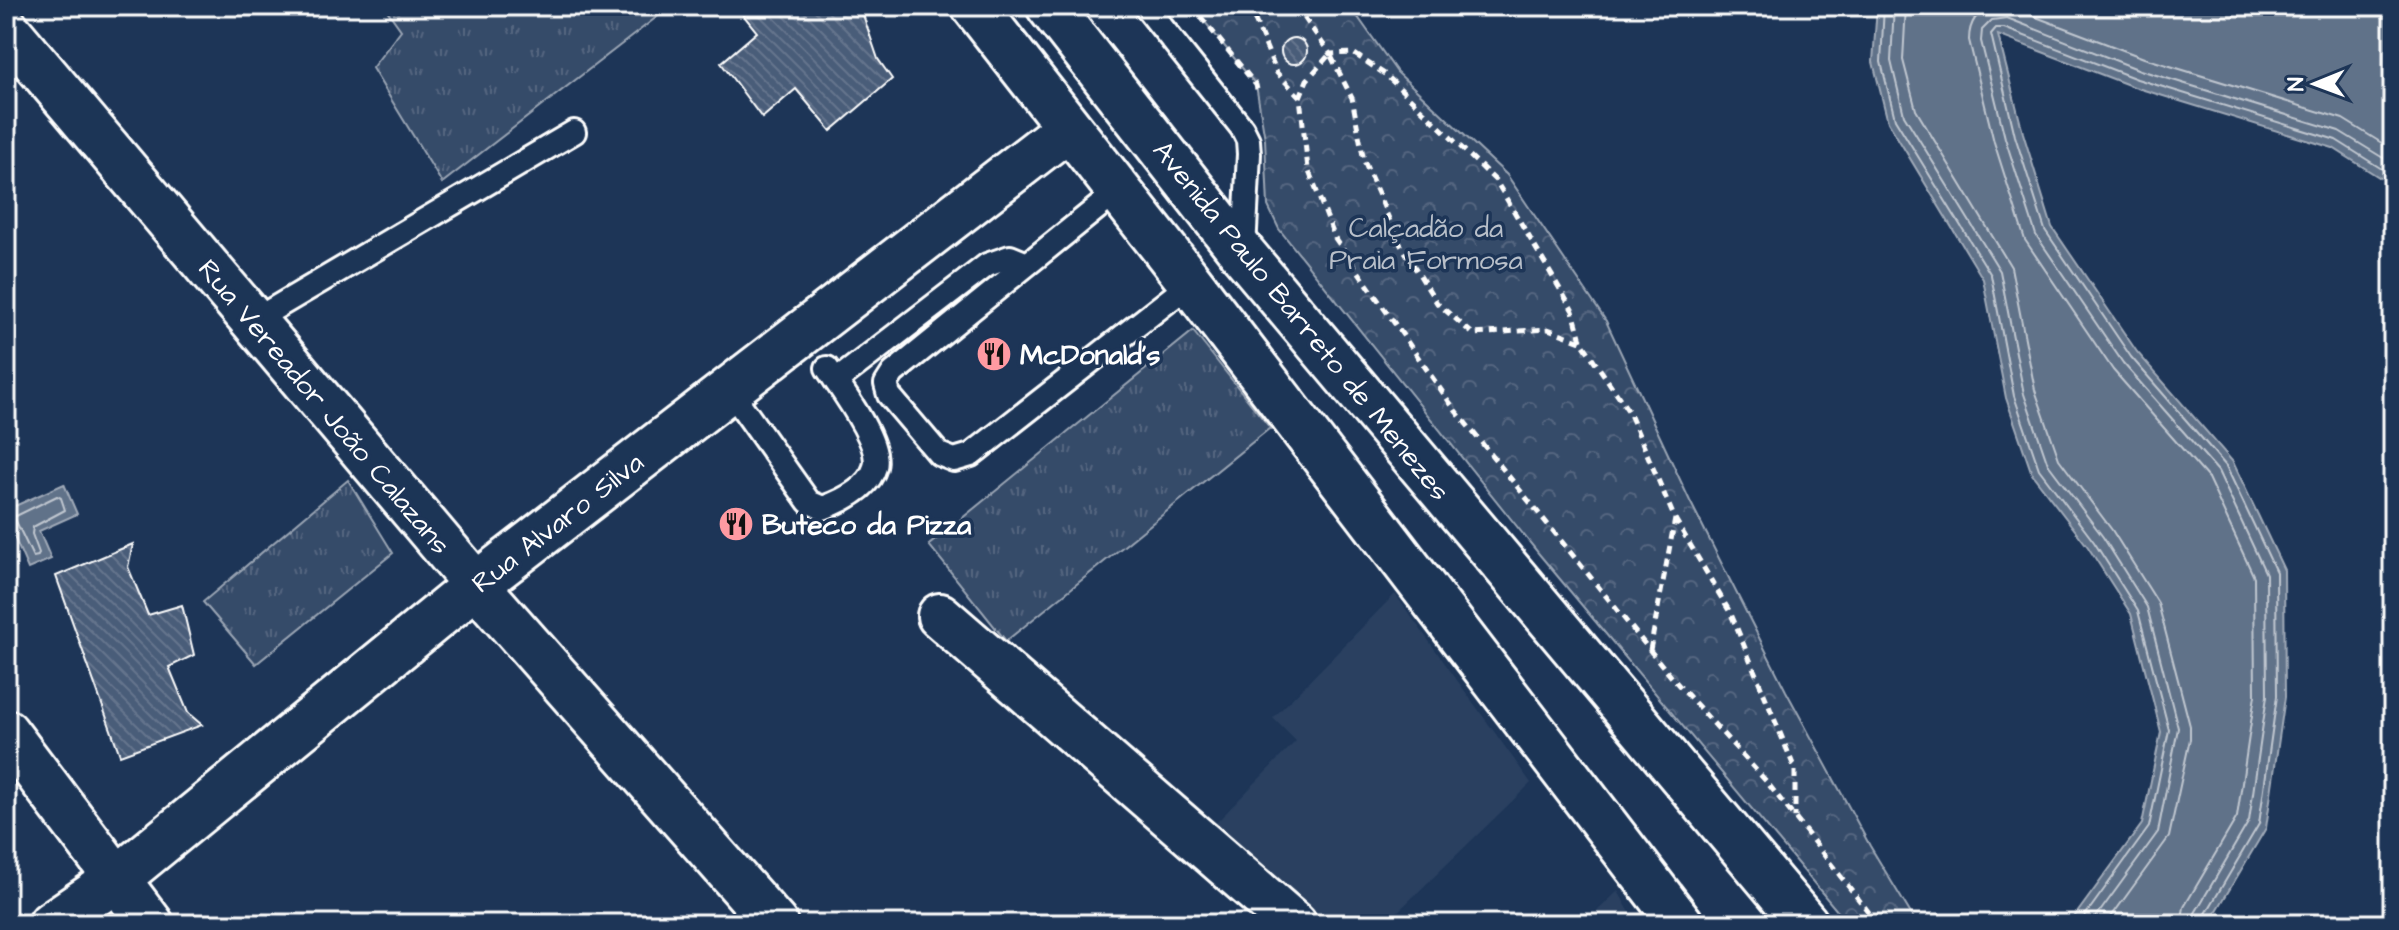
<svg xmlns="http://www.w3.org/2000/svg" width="2399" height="930" font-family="'Architects Daughter',sans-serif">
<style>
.built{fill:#2a4161}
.grass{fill:url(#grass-tufts);stroke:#9aa5b4;stroke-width:2}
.park{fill:url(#park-crowns);stroke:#9aa5b4;stroke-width:2}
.water{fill:#617289;stroke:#a0aab8;stroke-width:2}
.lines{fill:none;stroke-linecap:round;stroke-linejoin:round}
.shore{stroke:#c0c7d0;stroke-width:2}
.building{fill:url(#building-back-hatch);stroke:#fff;stroke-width:2}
.service-casing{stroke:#fff;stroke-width:28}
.minor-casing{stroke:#fff;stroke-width:50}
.primary-casing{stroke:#fff;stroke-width:50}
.path{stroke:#fff;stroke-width:5;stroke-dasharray:8 6;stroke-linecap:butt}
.service{stroke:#1d3557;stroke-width:22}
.minor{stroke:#1d3557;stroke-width:44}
.primary{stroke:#1d3557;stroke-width:44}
.labels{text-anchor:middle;stroke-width:7;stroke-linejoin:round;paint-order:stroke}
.park-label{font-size:28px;fill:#b9c0ca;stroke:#1d3557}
.street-label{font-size:28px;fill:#fff;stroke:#1d3557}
.poi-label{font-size:28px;font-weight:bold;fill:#fff;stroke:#1d3557;text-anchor:start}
</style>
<defs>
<pattern id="grass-tufts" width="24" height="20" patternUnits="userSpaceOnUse" patternTransform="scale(2)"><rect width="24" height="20" fill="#364b69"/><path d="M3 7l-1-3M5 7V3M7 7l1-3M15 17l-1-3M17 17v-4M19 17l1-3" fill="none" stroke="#546680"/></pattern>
<pattern id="park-crowns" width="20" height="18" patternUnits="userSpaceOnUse" patternTransform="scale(2)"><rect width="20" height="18" fill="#364b69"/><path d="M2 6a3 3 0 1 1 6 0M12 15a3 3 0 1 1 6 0" fill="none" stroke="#546680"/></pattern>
<pattern id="building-back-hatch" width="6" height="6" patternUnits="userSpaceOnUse" patternTransform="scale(2)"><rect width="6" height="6" fill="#4a5d79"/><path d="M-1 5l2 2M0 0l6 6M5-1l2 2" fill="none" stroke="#65758d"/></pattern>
</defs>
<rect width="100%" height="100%" fill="#1d3557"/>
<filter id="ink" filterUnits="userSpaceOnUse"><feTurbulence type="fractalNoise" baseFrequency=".0125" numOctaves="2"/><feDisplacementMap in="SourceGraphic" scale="16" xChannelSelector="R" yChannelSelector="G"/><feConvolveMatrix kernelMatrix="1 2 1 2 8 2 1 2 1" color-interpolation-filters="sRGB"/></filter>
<g filter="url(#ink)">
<g class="built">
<path d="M1395,594L1531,783L1385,924H1329L1216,823L1296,741L1273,718Z"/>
<path d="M1618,891L1636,924H1584Z"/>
</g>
<g class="grass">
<path d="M384,6H671L442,183L372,68L401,30Z"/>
<path d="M1193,331L1270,428L1006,641L929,545Z"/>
<path d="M348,480L393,553L256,664L203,602Z"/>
</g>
<path class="park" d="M1192,6H1350L1397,72L1507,175L1606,321L1690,501L1786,691L1870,846L1917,924H1848L1539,554L1279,229L1268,206L1265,139L1256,85Z"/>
<g class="water">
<path d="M1877,6H2393V186L2333,148L2134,87L1998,35L2023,133L2052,227L2137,352L2233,462L2284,570L2285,697L2266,828L2209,924H2069L2142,824L2161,732L2131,614L2088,547L2032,474L2006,398L1983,279L1888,122L1873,62Z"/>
<path d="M64,484L77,514L39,531L51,559L28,569L6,518V510Z"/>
</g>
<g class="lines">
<g class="shore">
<path d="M1884,6L1881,62L1895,119L1991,275L2014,396L2039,469L2094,542L2138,611L2169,730L2149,827L2079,924"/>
<path d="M1894,6L1891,61L1904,115L2000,271L2024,394L2048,464L2103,537L2147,607L2178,728L2158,832L2091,924"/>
<path d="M1906,6L1903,60L1916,110L2011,267L2035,390L2059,459L2112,530L2158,603L2190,726V739L2169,837L2106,924"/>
<path d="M1994,6C1977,11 1969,23 1969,40L1994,142L2025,240L2113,370L2208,478L2254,577L2255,695L2237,817L2184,907L2181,924"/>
<path d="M2007,6L2144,58L2343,119L2393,150"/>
<path d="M57,496L61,498L65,510L33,527L32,534L39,553L38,556L33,557L14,517Z"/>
<path d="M2193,924L2195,913L2249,821L2267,696L2266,574L2218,471L2123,363L2036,235L2005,138L1981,41L1982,30L1992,20L2007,18L2140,70L2339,131L2393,164"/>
<path d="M2203,924L2204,917L2259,824L2277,696L2276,572L2226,466L2131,357L2045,230L2015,136L1991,34L1996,28H2004L2137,79L2336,140L2393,176"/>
</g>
</g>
<g class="building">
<path d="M736,6H860L878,59L892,79L831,131L796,89L762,118L721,63L757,32Z"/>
<circle cx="1294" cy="51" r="13"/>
<path d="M133,544L128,567L148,615L182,605L194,655L169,667L188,713L202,725L120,755L56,576Z"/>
</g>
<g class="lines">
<defs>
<g id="service">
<path d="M1145,6L1242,128L1248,140L1249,154L1244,249"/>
<path d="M1118,191L893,373L886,384L889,395L939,454L954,460L971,455L1191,283"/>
<path d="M253,321L574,132"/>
<path d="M836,381L987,265L1010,257L1027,264"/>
<path d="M729,389L809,502L823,508C842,501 869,488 875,467C882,443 841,389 827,368"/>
</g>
<g id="minor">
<path d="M6,28L476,585L775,924"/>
<path d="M940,616L1294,924"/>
<path d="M6,732L151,924"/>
<path d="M51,924L117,879L476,585L1068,128"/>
</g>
<g id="primary">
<path d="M974,6L1191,283L1681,924"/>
<path d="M1049,6L1244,255L1806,924"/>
</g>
</defs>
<use href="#service" class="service-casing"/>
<use href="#minor" class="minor-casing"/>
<use href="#primary" class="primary-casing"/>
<g class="path">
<path d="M1192,6L1256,85L1258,94"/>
<path d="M1249,6L1277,73L1300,97"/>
<path d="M1296,6L1330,54L1353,53L1386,75L1496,181L1573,311L1581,340"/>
<path d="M1675,519L1731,614L1795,769V817"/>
<path d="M1650,650L1675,519L1629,412L1581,341L1548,329L1473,334L1437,303L1399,242L1364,161L1352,98L1330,54L1307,80L1300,97L1308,169L1335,238L1455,410L1674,680L1766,781L1878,924"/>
</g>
<use href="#service" class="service"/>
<use href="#minor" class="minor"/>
<use href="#primary" class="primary"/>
</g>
</g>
<defs>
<symbol id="restaurant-disc" viewBox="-11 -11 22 22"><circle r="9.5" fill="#ff9aa2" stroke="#1d3557"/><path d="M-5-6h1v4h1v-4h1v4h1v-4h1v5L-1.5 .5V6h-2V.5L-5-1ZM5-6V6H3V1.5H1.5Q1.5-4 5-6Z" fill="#111"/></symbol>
</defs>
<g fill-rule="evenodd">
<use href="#restaurant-disc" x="974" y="334" width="40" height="40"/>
<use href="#restaurant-disc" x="716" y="504" width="40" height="40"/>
</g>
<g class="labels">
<g class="park-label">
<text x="1426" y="237">Calçadão da<tspan x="1426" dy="32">Praia Formosa</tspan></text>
</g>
<g class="street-label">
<text transform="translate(1302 320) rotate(51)" y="10">Avenida Paulo Barreto de Menezes</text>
<text transform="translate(325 406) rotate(50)" y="10">Rua Vereador João Calazans</text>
<text transform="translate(557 522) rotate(-38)" y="10">Rua Alvaro Silva</text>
</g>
<g class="poi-label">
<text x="1020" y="364">McDonald's</text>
<text x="762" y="534">Buteco da Pizza</text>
</g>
</g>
<rect width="2399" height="930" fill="none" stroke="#1d3557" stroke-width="32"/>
<rect x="16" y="16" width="2367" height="898" fill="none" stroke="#fff" stroke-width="3" filter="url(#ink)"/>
<g transform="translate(2315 84) rotate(269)" stroke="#1d3557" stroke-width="6" paint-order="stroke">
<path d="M0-6L14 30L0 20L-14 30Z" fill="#ffffff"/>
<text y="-12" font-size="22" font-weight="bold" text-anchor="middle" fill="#ffffff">N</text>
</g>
</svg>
